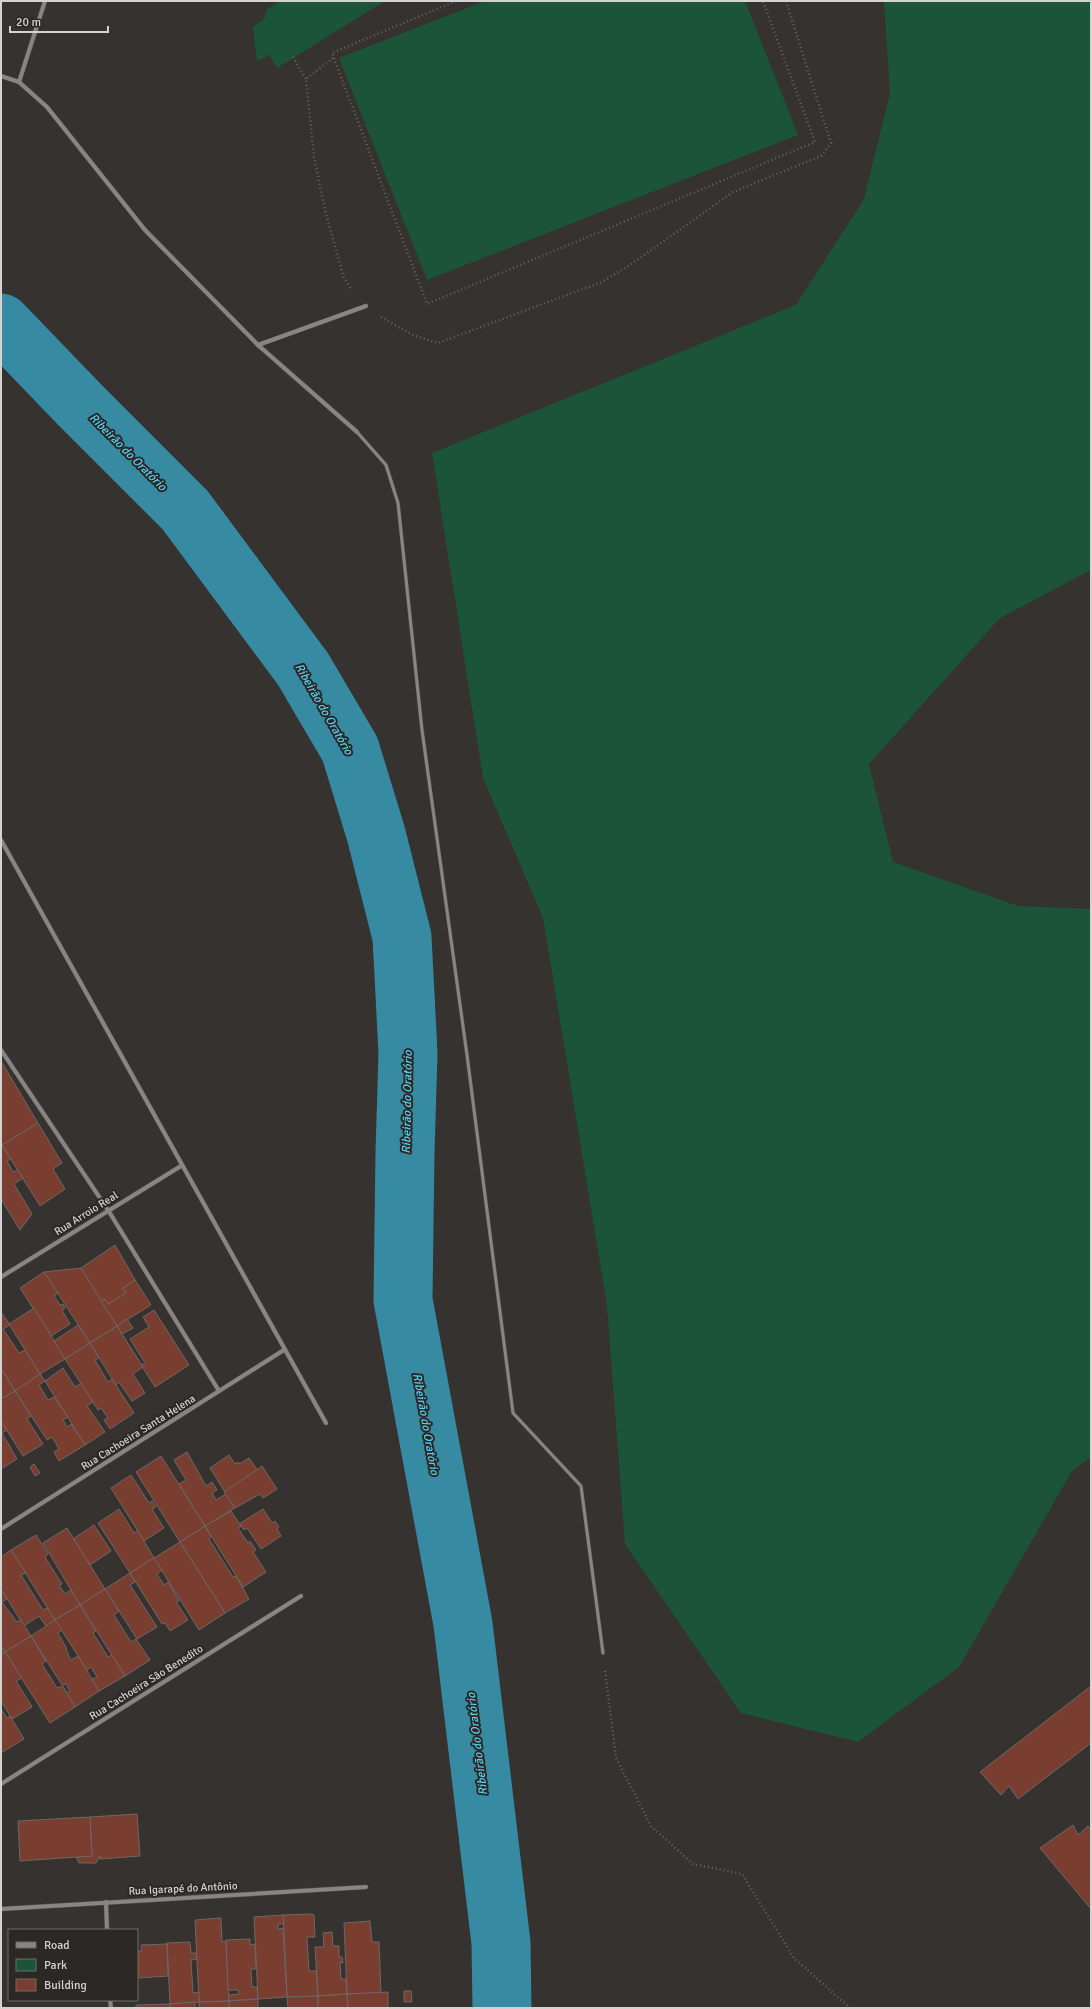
<svg xmlns="http://www.w3.org/2000/svg" width="1092" height="2009" font-family="Signika,sans-serif">
<style>
.green{fill:#1c5439}
.lines{fill:none;stroke-linecap:round;stroke-linejoin:round}
.river{stroke:#368ba2;stroke-width:59}
.building{fill:#7a3e30;stroke:#6c6867}
.lane-casing{stroke:#504e4c;stroke-width:4}
.street-casing{stroke:#504e4c;stroke-width:5}
.path{stroke:#676563;stroke-width:2.5;stroke-dasharray:1 3;stroke-linecap:butt}
.lane{stroke:#888583;stroke-width:3}
.street{stroke:#888583;stroke-width:4}
.labels{text-anchor:middle;stroke-width:4;stroke-linejoin:round;paint-order:stroke}
.street-label{font-size:11px;fill:#d5d3d2;stroke:#2b2826}
.water-label{font-size:12px;font-style:italic;fill:#57d2f4;stroke:#2b2826}
</style>
<rect width="100%" height="100%" fill="#353230"/>
<g class="green">
<path d="M279,1H385L277,68L269,55L257,61L253,27L264,19L266,10Z"/>
<path d="M485,1H745L798,135L427,280L339,58Z"/>
<path d="M884,1H1091V570L1000,618L869,764L893,862L1018,906L1091,909V1457L1072,1471L959,1667L858,1742L741,1713L625,1544L607,1306L543,918L483,778L432,453L796,305L864,199L890,93Z"/>
</g>
<g class="lines">
<path class="river" d="M1,323L80,405L185,510L303,669L350,749L376,834L402,937L408,1053L405,1152L403,1300L463,1624L501,1943L502,2008"/>
</g>
<g class="building">
<path d="M1,1061L38,1123L2,1145L1,1143Z"/>
<path d="M38,1123L62,1163L53,1169L65,1189L40,1206L2,1145Z"/>
<path d="M1,1145H2L11,1159L7,1161L13,1172L18,1170L23,1178L14,1184L32,1214L20,1230L1,1199Z"/>
<path d="M115,1245L135,1280L123,1288L126,1293L108,1304L105,1299L101,1301L81,1268Z"/>
<path d="M81,1268L117,1326L90,1343L44,1272Z"/>
<path d="M44,1272L58,1293L54,1296L60,1305L63,1304L65,1308L62,1310L70,1324L51,1336L20,1288Z"/>
<path d="M135,1280L151,1305L117,1326L101,1301L105,1299L108,1304L126,1293L123,1288Z"/>
<path d="M34,1308L65,1359L40,1374L9,1324Z"/>
<path d="M154,1310L189,1365L155,1387L141,1365L145,1363L130,1339L149,1327L143,1317Z"/>
<path d="M1,1312L10,1325L3,1329L19,1353L25,1350L40,1374L15,1391L1,1368Z"/>
<path d="M127,1319L133,1328L122,1334L117,1326Z"/>
<path d="M78,1325L90,1343L65,1359L54,1341Z"/>
<path d="M117,1326L143,1367L133,1374L145,1393L132,1401L119,1382L116,1385L90,1343Z"/>
<path d="M90,1343L99,1358L95,1360L108,1382L112,1379L134,1413L110,1429L104,1420L108,1418L101,1408L98,1410L65,1359Z"/>
<path d="M1,1368L15,1391L1,1399Z"/>
<path d="M63,1368L75,1387L81,1383L93,1402L87,1406L105,1432L85,1445L45,1381Z"/>
<path d="M40,1374L45,1381L39,1385L48,1400L54,1397L68,1417L63,1420L67,1427L71,1424L85,1445L59,1461L54,1452L59,1449L52,1437L47,1440L15,1391Z"/>
<path d="M15,1391L31,1416L27,1419L43,1444L23,1456L1,1421V1399Z"/>
<path d="M1,1421L7,1430L2,1433L17,1459L1,1469Z"/>
<path d="M187,1452L206,1486L212,1482L217,1490L212,1493L216,1500L226,1494L235,1508L205,1526L179,1484L186,1480L174,1460Z"/>
<path d="M229,1455L235,1464L238,1462L239,1464L249,1458L258,1471L225,1492L210,1468Z"/>
<path d="M161,1456L205,1526L180,1542L136,1472Z"/>
<path d="M34,1464L40,1473L35,1476L30,1467Z"/>
<path d="M262,1466L277,1489L263,1498L260,1494L235,1508L224,1492Z"/>
<path d="M131,1475L149,1503L152,1501L156,1507L152,1509L164,1528L144,1541L111,1488Z"/>
<path d="M119,1509L134,1533L138,1531L154,1558L130,1573L98,1523Z"/>
<path d="M263,1509L272,1523L275,1521L279,1527L277,1529L281,1536L261,1549L247,1528L244,1530L239,1524Z"/>
<path d="M231,1511L241,1526L238,1528L248,1543L250,1541L256,1550L253,1552L266,1572L243,1587L205,1526Z"/>
<path d="M94,1525L111,1551L90,1565L73,1539Z"/>
<path d="M205,1526L211,1537L209,1539L233,1577L236,1576L249,1599L225,1613L180,1542Z"/>
<path d="M67,1528L105,1589L80,1605L43,1543Z"/>
<path d="M36,1535L48,1554L45,1557L62,1584L59,1585L65,1594L71,1590L80,1605L55,1620L11,1550Z"/>
<path d="M180,1542L225,1613L199,1630L154,1558Z"/>
<path d="M11,1550L26,1573L21,1575L43,1610L47,1608L55,1620L46,1626L39,1616L24,1626L1,1589V1557Z"/>
<path d="M154,1558L162,1570L157,1574L164,1585L168,1582L179,1601L176,1602L188,1620L170,1631L165,1623L162,1624L130,1573Z"/>
<path d="M130,1573L135,1582L130,1585L157,1627L137,1639L105,1589Z"/>
<path d="M1,1589L7,1599L2,1602L17,1622L21,1620L31,1636L5,1652L1,1645Z"/>
<path d="M105,1589L119,1611L114,1615L131,1642L136,1639L150,1660L125,1676L80,1605Z"/>
<path d="M80,1605L96,1631L93,1633L108,1657L112,1655L125,1676L99,1691L92,1679L97,1677L91,1667L87,1670L55,1620Z"/>
<path d="M55,1620L62,1630L58,1633L67,1649L66,1650L71,1660L78,1656L99,1691L75,1707L66,1693L70,1691L66,1684L62,1685L31,1636Z"/>
<path d="M31,1636L46,1661L42,1664L57,1688L63,1686L75,1707L50,1723L5,1652Z"/>
<path d="M1,1645L5,1652L1,1655Z"/>
<path d="M5,1652L22,1678L16,1681L32,1707L12,1719L1,1701V1655Z"/>
<path d="M1091,1686V1743L1018,1799L1009,1786L1001,1795L980,1772Z"/>
<path d="M1,1709L7,1718L10,1716L24,1739L1,1753Z"/>
<path d="M137,1814L140,1856L100,1859V1856L96,1863H79L76,1857L92,1856L90,1817Z"/>
<path d="M90,1817L92,1856L20,1861L18,1821Z"/>
<path d="M1073,1825L1078,1835L1088,1826L1091,1830V1909L1040,1848Z"/>
<path d="M311,1914L314,1915L315,1937H307L309,1971H316L318,1996L287,1997L283,1915Z"/>
<path d="M283,1915L284,1924H278V1929L283,1928L287,1997L258,1999L254,1917Z"/>
<path d="M221,1918L222,1942L226,1941L229,2001L199,2002L195,1920Z"/>
<path d="M370,1921L372,1942H379L381,1993L347,1994L344,1923Z"/>
<path d="M332,1932L333,1946H339V1957H342L343,1963L340,1962L341,1979H346L347,1994L318,1996L315,1947H324L323,1933Z"/>
<path d="M250,1939V1945L255,1944L256,1969H251L252,1987H257L258,1999L229,2001V1995L239,1994L238,1990H228L226,1940Z"/>
<path d="M190,1942L191,1953H196L197,1959L191,1960L193,1993L199,1992V2002L170,2004L167,1943Z"/>
<path d="M167,1944L168,1976L137,1978V1951H142L141,1945Z"/>
<path d="M404,1991H411L412,2002H404Z"/>
<path d="M388,1992V2008H348L347,1994Z"/>
<path d="M347,1994L348,2008H318V1996Z"/>
<path d="M318,1996V2008H288L287,1997Z"/>
<path d="M258,1999V2008H229V2001Z"/>
<path d="M229,2001V2008H199V2002Z"/>
<path d="M195,2002V2008H170V2004Z"/>
<path d="M170,2004V2008H136V2005Z"/>
</g>
<g class="lines">
<defs>
<path id="lane" d="M357,432L386,465L398,503L422,730L467,1055L513,1413L581,1486L603,1653"/>
<g id="street">
<path d="M1,76L19,82L47,107L145,230L258,345L357,432"/>
<path d="M19,82L45,1"/>
<path d="M258,345L366,306"/>
<path d="M1,840C110,1034 217,1230 326,1423"/>
<path d="M1,1050L108,1210L219,1391"/>
<path d="M1,1277L181,1166"/>
<path d="M1,1529L284,1350"/>
<path d="M1,1784L301,1596"/>
<path d="M106,1902L107,1930"/>
<path d="M1,1909L366,1887"/>
<path d="M110,2000L111,2008"/>
</g>
</defs>
<use href="#lane" class="lane-casing"/>
<use href="#street" class="street-casing"/>
<g class="path">
<path d="M456,1L332,53L427,304L815,142L763,1"/>
<path d="M293,57L306,79"/>
<path d="M333,58L306,79L314,157L326,214L344,278L352,290"/>
<path d="M381,317L413,335L438,343L602,282L630,265L733,192L821,156L831,143L786,1"/>
<path d="M605,1671L616,1758L651,1826L693,1864L742,1874L794,1958L850,2008"/>
</g>
<use href="#lane" class="lane"/>
<use href="#street" class="street"/>
</g>
<g class="labels">
<g class="street-label">
<text transform="translate(86 1213) rotate(-32)" y="4">Rua Arroio Real</text>
<text transform="translate(138 1432) rotate(-32)" y="4">Rua Cachoeira Santa Helena</text>
<text transform="translate(146 1682) rotate(-32)" y="4">Rua Cachoeira São Benedito</text>
<text transform="translate(183 1888) rotate(-3)" y="4">Rua Igarapé do Antônio</text>
</g>
<g class="water-label">
<text transform="translate(128 452) rotate(45)" y="4">Ribeirão do Oratório</text>
<text transform="translate(324 709) rotate(60)" y="4">Ribeirão do Oratório</text>
<text transform="translate(407 1102) rotate(-89)" y="4">Ribeirão do Oratório</text>
<text transform="translate(426 1424) rotate(80)" y="4">Ribeirão do Oratório</text>
<text transform="translate(477 1744) rotate(-97)" y="4">Ribeirão do Oratório</text>
</g>
</g>
<rect width="1092" height="2009" fill="none" stroke="#d5d3d2" stroke-width="4"/>
<rect x="8" y="1929" width="130" height="72" fill="#2b2826" stroke="#6f6c6b"/>
<rect x="16" y="1942" width="20" height="6" fill="#888583" stroke="#6f6c6b"/>
<text x="44" y="1949" font-size="12" fill="#d5d3d2">Road</text>
<rect x="16" y="1959" width="20" height="12" fill="#1c5439" stroke="#6f6c6b"/>
<text x="44" y="1969" font-size="12" fill="#d5d3d2">Park</text>
<rect x="16" y="1979" width="20" height="12" fill="#7a3e30" stroke="#6f6c6b"/>
<text x="44" y="1989" font-size="12" fill="#d5d3d2">Building</text>
<path d="M10 26v6h98v-6" fill="none" stroke="#d5d3d2" stroke-width="2"/>
<text x="16" y="26" font-size="12" fill="#d5d3d2" stroke="#2b2826" stroke-width="3" paint-order="stroke">20 m</text>
</svg>
